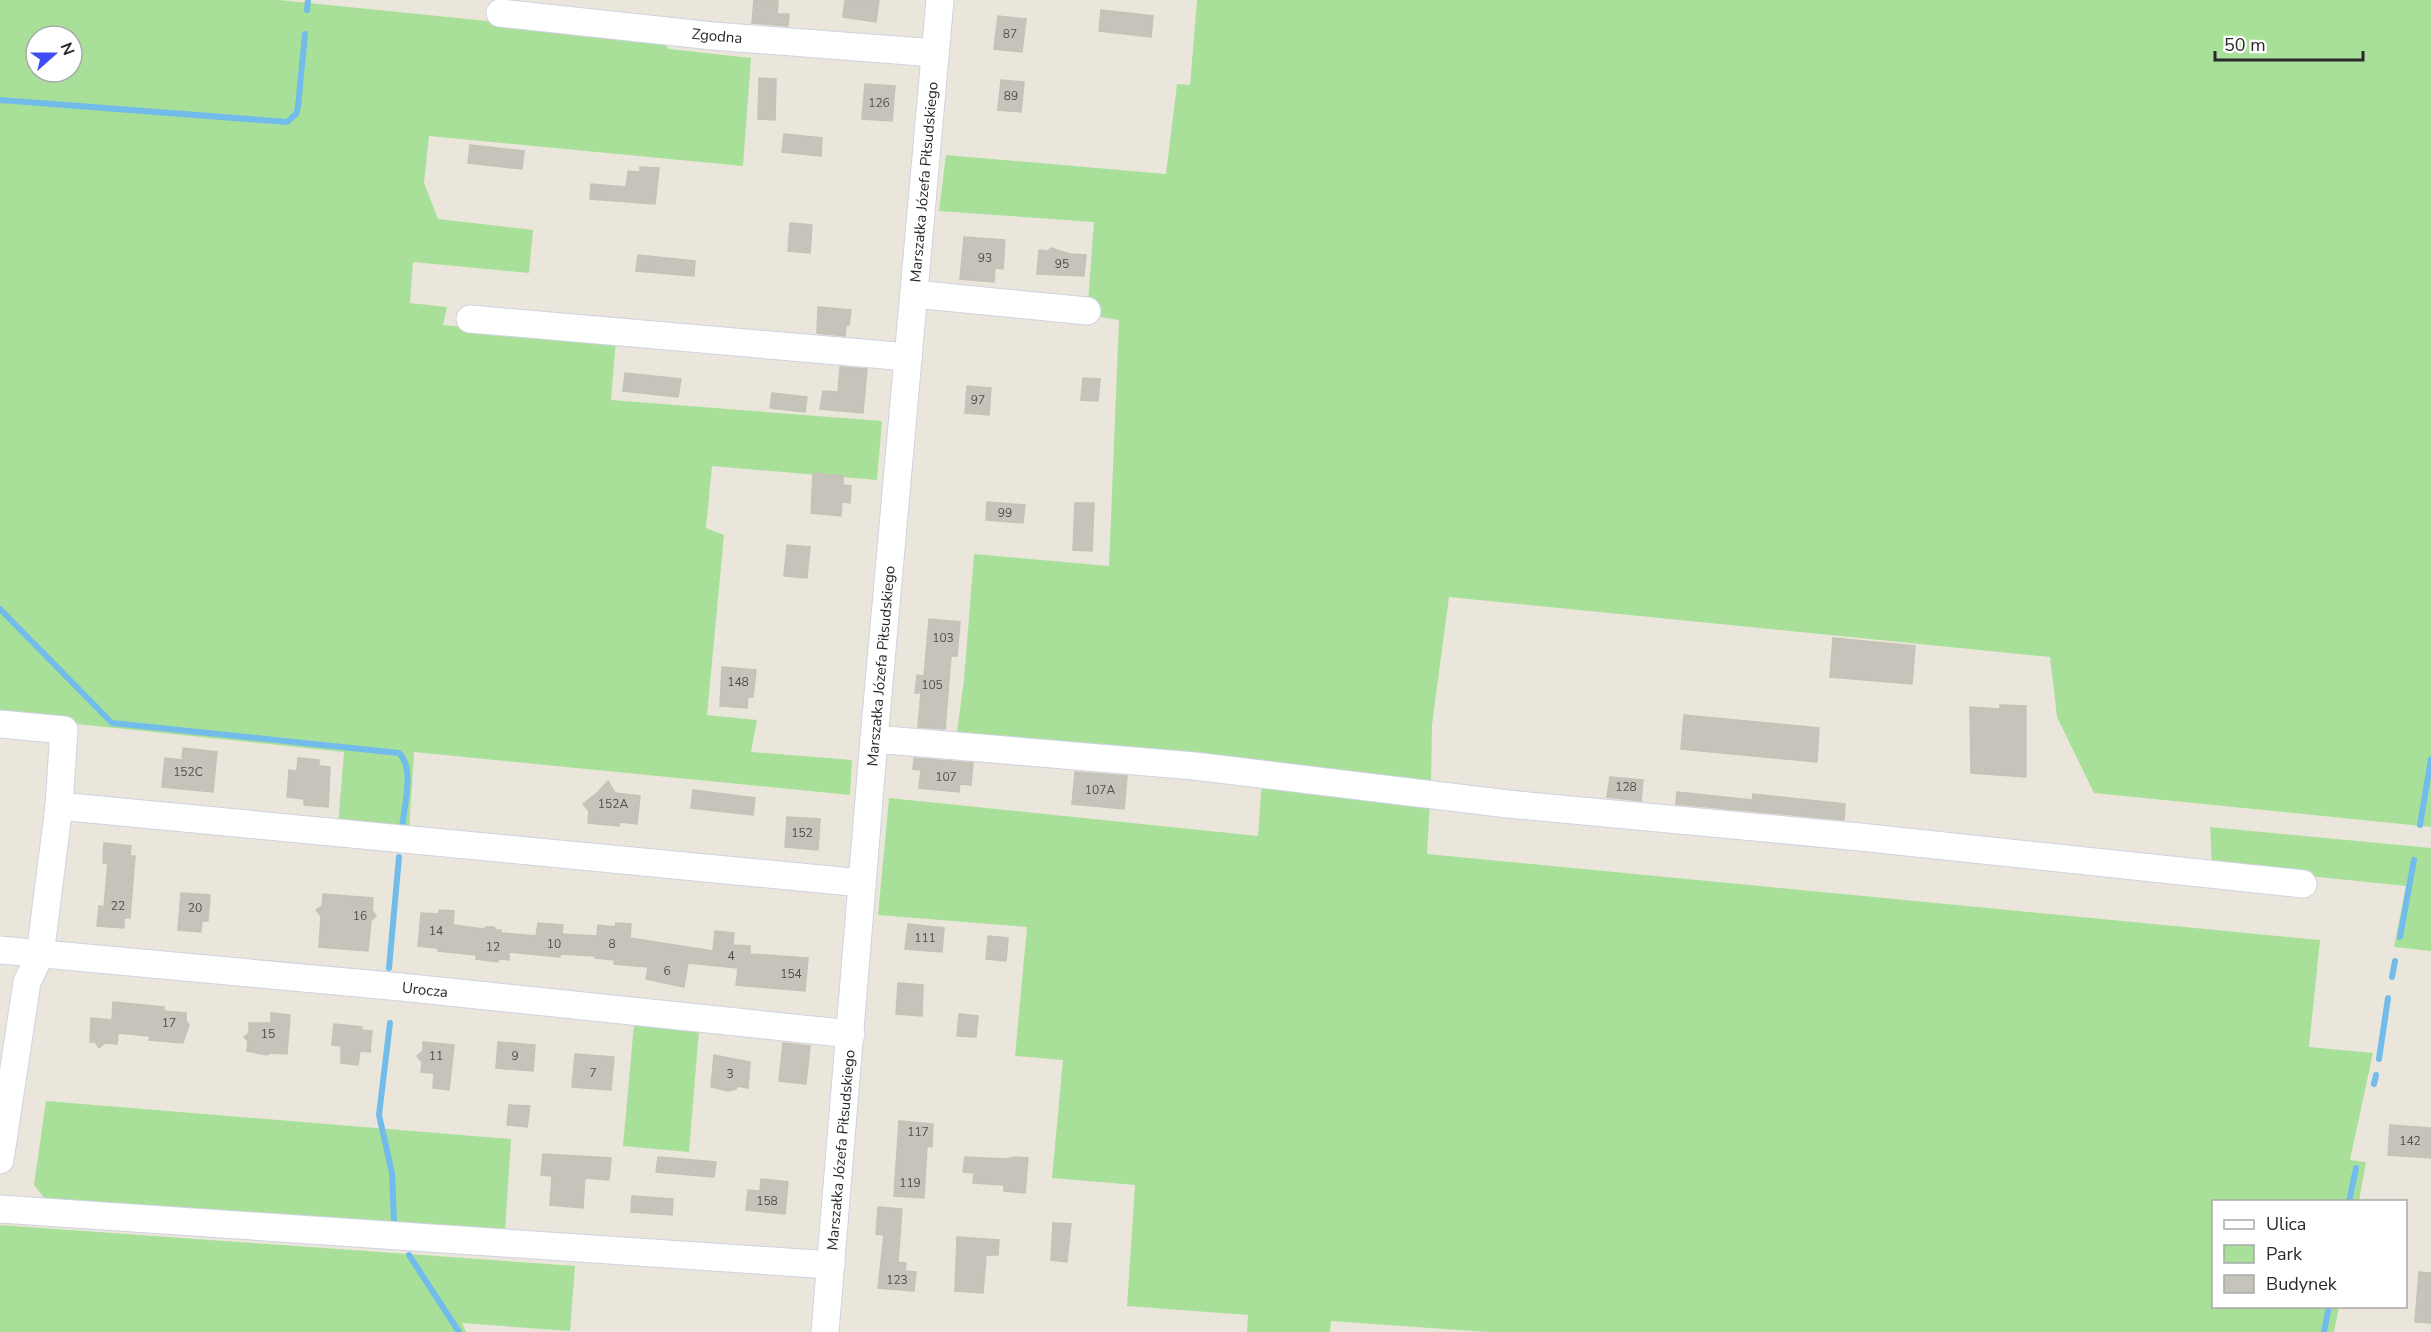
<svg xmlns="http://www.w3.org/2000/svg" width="2431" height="1332" font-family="'Nunito Sans',sans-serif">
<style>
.green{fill:#a9e099;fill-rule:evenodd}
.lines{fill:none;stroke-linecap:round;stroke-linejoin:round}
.stream{stroke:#71bcea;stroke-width:6}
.building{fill:#c6c3bb;stroke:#c6c2b5;stroke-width:1.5}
.minor-casing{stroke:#d0d2e2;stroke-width:29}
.minor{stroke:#fff;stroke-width:27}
.labels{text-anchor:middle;stroke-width:6;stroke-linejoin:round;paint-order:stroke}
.number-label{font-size:12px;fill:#50504e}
.street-label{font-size:15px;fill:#292929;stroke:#fff}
</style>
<rect width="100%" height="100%" fill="#ebe6db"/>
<g class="green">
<path d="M0,0H279L657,38L669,49L751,58L743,166L429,136L424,183L438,219L533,230L529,273L413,262L410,303L447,307L443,325L616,340L611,400L882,421L877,480L712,466L706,528L724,535L707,715L757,720L751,752L852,760L850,795L414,752L409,832L338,825L344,752L0,716ZM36,36H72V72H36Z"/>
<path d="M1197,0H2431V827L2094,793L2057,717L2050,657L1449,597L1432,725L1431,786L956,739L964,680L974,554L1109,566L1119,320L1087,315L1094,222L939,211L946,155L1166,174L1177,84L1190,85Z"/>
<path d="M1262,782L1430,802L1427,854L2320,940L2309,1047L2373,1053L2350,1160L2366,1162L2359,1201L2214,1202V1306L2339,1307L2334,1332H1487L1331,1321L1330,1332H1247L1248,1315L1127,1306L1135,1185L1052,1178L1063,1060L1015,1056L1027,927L878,915L889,798L1258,836Z"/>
<path d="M2210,827L2431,848V951L2394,947L2406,886L2212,866Z"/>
<path d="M634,1024L699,1030L689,1152L623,1146Z"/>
<path d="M46,1101L511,1139L505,1232L46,1200L34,1185Z"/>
<path d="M0,1225L575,1266L570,1331L462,1323L466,1332H0Z"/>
</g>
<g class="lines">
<g class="stream">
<path d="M307,10L308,0"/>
<path d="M0,100L287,122L296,114L298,107L305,34"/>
<path d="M0,609L112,723L399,753C415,768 404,807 402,828"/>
<path d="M2420,825L2431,759"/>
<path d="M2400,937L2414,860"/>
<path d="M389,968L399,857"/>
<path d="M2392,977L2395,961"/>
<path d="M390,1023L379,1115L392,1173L394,1223"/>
<path d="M2379,1059L2388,998"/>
<path d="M2374,1084L2376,1075"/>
<path d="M2349,1202L2356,1168"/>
<path d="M409,1255L459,1332"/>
<path d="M2324,1332L2329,1306"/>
</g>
</g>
<g class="building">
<path d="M754,0H778L777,14H789L788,26L752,23Z"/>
<path d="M845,0H879L876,22L843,17Z"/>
<path d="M1101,10L1153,16L1151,37L1099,31Z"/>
<path d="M998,16L1026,19L1022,52L994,49Z"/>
<path d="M759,78L776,79L775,120L758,119Z"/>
<path d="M1001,80L1024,82L1021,112L998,110Z"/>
<path d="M865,84L895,86L892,121L862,119Z"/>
<path d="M784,134L822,138L821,156L782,152Z"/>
<path d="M470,145L524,151L522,169L468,163Z"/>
<path d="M640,167L659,168L655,204L590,199L591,184L626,187L628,171L640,172Z"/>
<path d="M790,223L812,225L810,253L788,251Z"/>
<path d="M964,237L1005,240L1003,269L995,268L994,282L960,279Z"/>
<path d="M1051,248L1070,254L1086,255L1084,276L1037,274L1039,250L1048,251Z"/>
<path d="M638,255L695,261L694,276L636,271Z"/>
<path d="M818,307L851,310L849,325H846L845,336L817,333Z"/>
<path d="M840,367L867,369L863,413L820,409L823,391L838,392Z"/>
<path d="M625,373L681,379L678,397L623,391Z"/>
<path d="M1083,378L1100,379L1098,401L1081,400Z"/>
<path d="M967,386L991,388L989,415L965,413Z"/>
<path d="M772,393L807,397L805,412L770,408Z"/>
<path d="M813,473L843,476V485L851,486L850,503L842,502L841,516L811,513Z"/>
<path d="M987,502L1025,505L1023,523L986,520Z"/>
<path d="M1075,503H1094L1092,551L1073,550Z"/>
<path d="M787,545L810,547L807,578L784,576Z"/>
<path d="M929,619L960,622L957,656H951L945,729L918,727L921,693H915L917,675L924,676Z"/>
<path d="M1833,638L1915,646L1912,684L1830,677Z"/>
<path d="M722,667L756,670L753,697H748L747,708L720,706Z"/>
<path d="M2000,705L2026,706V777L1971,773L1970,707L2000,709Z"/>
<path d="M1684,715L1819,728L1817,762L1681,749Z"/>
<path d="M183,748L217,752L213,792L162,787L165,758L182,760Z"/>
<path d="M298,758L319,760V766L330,767L328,807L304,805V799L287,797L289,770L297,771Z"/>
<path d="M914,758L973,763L971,785L960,784L959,792L919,788L921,770L913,769Z"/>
<path d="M1075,772L1127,776L1124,809L1072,804Z"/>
<path d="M1610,777L1643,780L1641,801L1607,797Z"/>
<path d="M608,781L615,793L640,796L637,824L619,822V826L588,823L589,811L583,804L598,792Z"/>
<path d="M693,790L755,798L753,815L691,808Z"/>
<path d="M1677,792L1751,800L1750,811L1676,804Z"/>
<path d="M1753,794L1845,804L1844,820L1751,811Z"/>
<path d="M787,817L820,819L818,850L785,847Z"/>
<path d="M104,843L131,846L130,856H135L130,918H124V928L97,926L99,906L104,907L108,863H103Z"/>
<path d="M181,893L210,895L208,921H202L201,932L178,930Z"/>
<path d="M323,894L373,898L372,910L376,916L371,921L368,951L319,947L321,916L316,910L322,906Z"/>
<path d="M439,910L454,911L453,925L484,929L486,927H494L496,930H501V933L536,936L538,923L563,925L562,934L597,936L598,925L615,927L616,923L631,924L630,938L713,951L715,931L734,933L733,945L750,946V954L808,958L805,991L736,985L738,968L688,963L684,987L646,979L648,967L614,964L615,960L595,958V956L560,954V957L509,952V960L499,959L498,962L476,959V955L438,951V948L418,946L421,913L439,914Z"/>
<path d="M908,924L944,928L942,952L905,949Z"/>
<path d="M988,936L1008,938L1006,961L986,959Z"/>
<path d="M898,983L923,985L922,1016L896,1014Z"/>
<path d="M113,1002L164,1007V1011L186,1013V1021L189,1025L183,1043L149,1040L150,1036L118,1033L117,1044L105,1043L99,1048L95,1042H90L91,1018L112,1020Z"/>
<path d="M271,1013L290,1015L287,1054L270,1053L267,1055L247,1051L248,1041L244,1037L249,1033V1023H271Z"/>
<path d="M959,1014L978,1016L976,1037L957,1036Z"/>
<path d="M334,1024L362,1027L361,1030L372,1031L370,1052L360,1051L358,1065L341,1063V1046L332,1045Z"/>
<path d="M423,1042L454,1045L449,1090L433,1088L434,1073L421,1072L422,1062L417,1056L423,1051Z"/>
<path d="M498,1042L535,1045L533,1071L496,1068Z"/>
<path d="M783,1043L810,1046L806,1084L779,1081Z"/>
<path d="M575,1054L614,1057L611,1090L572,1087Z"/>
<path d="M714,1055L750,1062L748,1088L737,1086L736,1089L728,1091L711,1087Z"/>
<path d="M509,1105L530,1106L527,1127L507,1125Z"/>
<path d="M899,1121L933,1124L932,1147L927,1146L924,1198L894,1196Z"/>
<path d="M2390,1125L2431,1128V1158L2388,1155Z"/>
<path d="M543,1154L611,1158L609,1180L585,1178L583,1208L550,1205L552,1176L541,1175Z"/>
<path d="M658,1157L716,1162L714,1177L656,1172Z"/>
<path d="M965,1157L1006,1159L1015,1157L1028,1158L1025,1193L1004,1191V1185L973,1183L974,1173L963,1172Z"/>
<path d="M761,1179L788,1182L785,1214L746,1210L748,1190L760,1191Z"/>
<path d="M632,1196L673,1199L672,1215L631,1212Z"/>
<path d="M878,1207L902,1209L898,1262L906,1263L905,1271L916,1272L914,1291L878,1288L884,1235L876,1234Z"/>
<path d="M1053,1223L1071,1224L1067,1262L1051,1260Z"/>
<path d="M957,1237L999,1240L998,1255H986L983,1293L955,1291Z"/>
<path d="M2419,1272L2431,1273V1323L2415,1322Z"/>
</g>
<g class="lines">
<defs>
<g id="minor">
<path d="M500,13L713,36L935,53"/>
<path d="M914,294L1087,311"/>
<path d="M470,319L908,357"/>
<path d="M0,724L64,730L59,806L40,955L27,982L0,1160"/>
<path d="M874,739L1194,766L1508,804L1860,837L2303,884"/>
<path d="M59,806L862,883"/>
<path d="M0,950L401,987L851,1034"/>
<path d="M0,1209L831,1265"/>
<path d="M825,1332L874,739L940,0"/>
</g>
</defs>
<use href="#minor" class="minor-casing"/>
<use href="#minor" class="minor"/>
</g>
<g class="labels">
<g class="number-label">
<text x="1010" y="38">87</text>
<text x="1011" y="100">89</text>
<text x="879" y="107">126</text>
<text x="985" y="262">93</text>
<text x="1062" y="268">95</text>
<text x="978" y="404">97</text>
<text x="1005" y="517">99</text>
<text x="943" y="642">103</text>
<text x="738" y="686">148</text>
<text x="932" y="689">105</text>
<text x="188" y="776">152C</text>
<text x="946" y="781">107</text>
<text x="1626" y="791">128</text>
<text x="1100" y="794">107A</text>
<text x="613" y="808">152A</text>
<text x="802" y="837">152</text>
<text x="118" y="910">22</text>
<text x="195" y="912">20</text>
<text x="360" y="920">16</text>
<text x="436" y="935">14</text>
<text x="925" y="942">111</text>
<text x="554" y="948">10</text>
<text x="612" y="948">8</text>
<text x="493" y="951">12</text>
<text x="731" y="960">4</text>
<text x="667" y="975">6</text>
<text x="791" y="978">154</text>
<text x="169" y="1027">17</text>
<text x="268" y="1038">15</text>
<text x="436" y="1060">11</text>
<text x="515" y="1060">9</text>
<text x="593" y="1077">7</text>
<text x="730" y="1078">3</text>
<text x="918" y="1136">117</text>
<text x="2410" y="1145">142</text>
<text x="910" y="1187">119</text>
<text x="767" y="1205">158</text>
<text x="897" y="1284">123</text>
</g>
<g class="street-label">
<text transform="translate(717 36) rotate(5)" y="5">Zgodna</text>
<text transform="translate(924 182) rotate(-85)" y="5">Marszałka Józefa Piłsudskiego</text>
<text transform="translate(881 666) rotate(-85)" y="5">Marszałka Józefa Piłsudskiego</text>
<text transform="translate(425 990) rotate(6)" y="5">Urocza</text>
<text transform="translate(841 1150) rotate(-85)" y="5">Marszałka Józefa Piłsudskiego</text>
</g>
</g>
<rect x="2212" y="1200" width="195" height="108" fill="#ffffff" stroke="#a9a9a9" stroke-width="1.5"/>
<rect x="2224" y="1220" width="30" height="9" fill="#ffffff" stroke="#a9a9a9" stroke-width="1.5"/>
<text x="2266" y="1230" font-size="18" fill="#292929">Ulica</text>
<rect x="2224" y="1245" width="30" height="18" fill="#a9e099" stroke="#a9a9a9" stroke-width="1.5"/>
<text x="2266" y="1260" font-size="18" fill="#292929">Park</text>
<rect x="2224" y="1275" width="30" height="18" fill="#c6c3bb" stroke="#a9a9a9" stroke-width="1.5"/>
<text x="2266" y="1290" font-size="18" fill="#292929">Budynek</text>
<g transform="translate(54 54) rotate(69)"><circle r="28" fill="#ffffff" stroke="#a9a9a9" stroke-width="1.5"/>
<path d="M0-4.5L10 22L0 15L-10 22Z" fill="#3f4df4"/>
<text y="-9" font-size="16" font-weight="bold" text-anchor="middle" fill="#292929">N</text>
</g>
<path d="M2215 51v9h148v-9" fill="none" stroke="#292929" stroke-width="3"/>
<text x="2224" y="51" font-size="18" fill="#292929" stroke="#ffffff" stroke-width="4.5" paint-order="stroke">50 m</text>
</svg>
